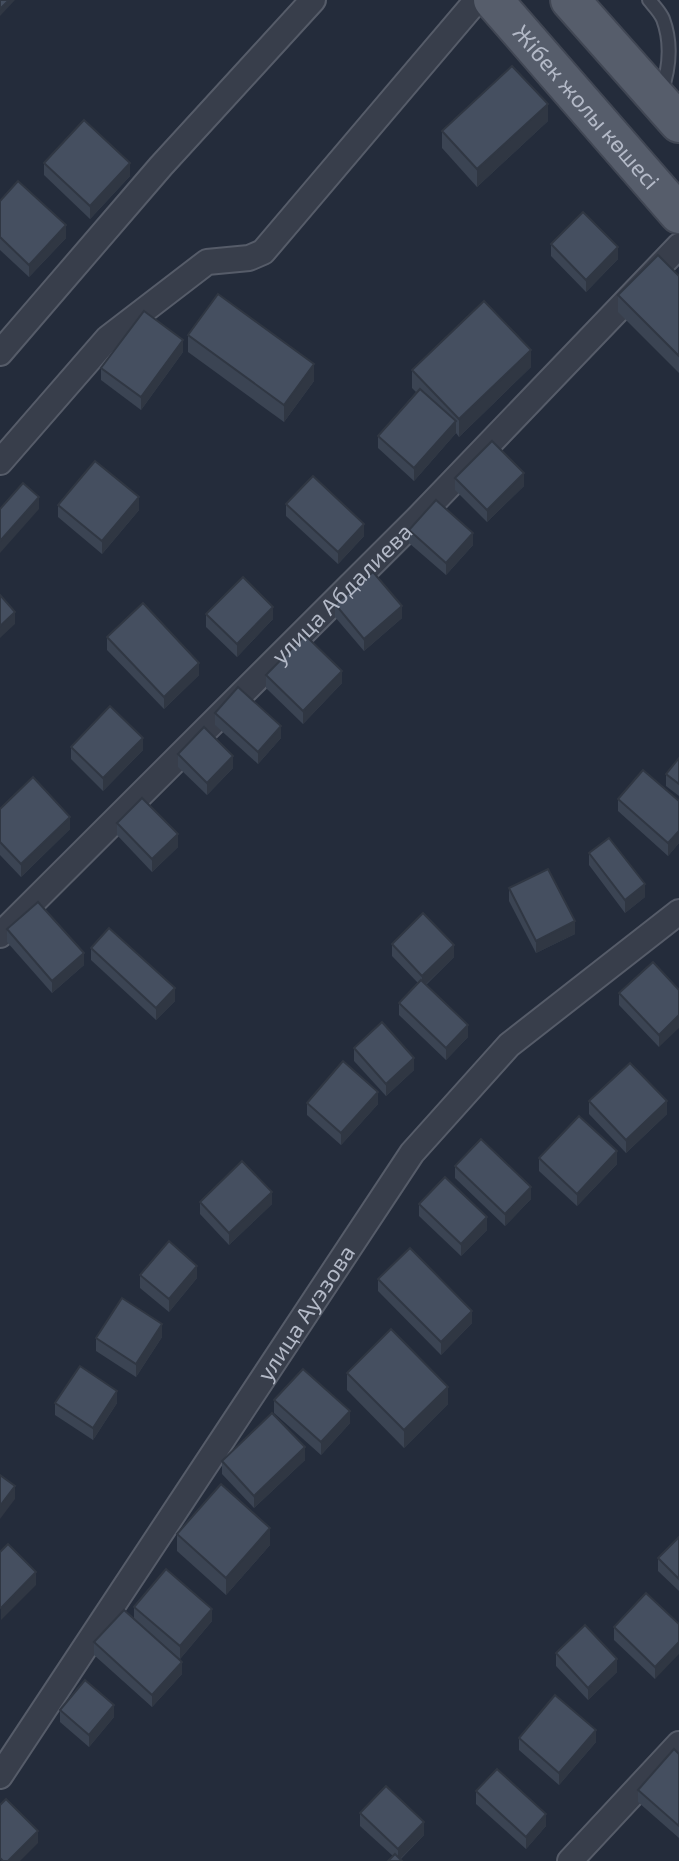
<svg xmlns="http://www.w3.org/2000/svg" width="679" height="1861" font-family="'Exo 2',sans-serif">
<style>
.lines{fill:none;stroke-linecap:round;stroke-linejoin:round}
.service-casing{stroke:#565c69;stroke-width:16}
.minor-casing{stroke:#565c69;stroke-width:28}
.primary-casing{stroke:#414754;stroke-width:42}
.service{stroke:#383e4b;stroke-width:12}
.minor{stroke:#383e4b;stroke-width:24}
.primary{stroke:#565d6b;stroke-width:38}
.wall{fill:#3b4453}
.shaded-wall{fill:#303743}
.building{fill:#454f60;stroke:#303743;stroke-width:2}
.labels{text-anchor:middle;stroke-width:6;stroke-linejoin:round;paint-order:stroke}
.street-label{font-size:23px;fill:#b3b9c7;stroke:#1d2330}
</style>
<rect width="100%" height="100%" fill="#242c3b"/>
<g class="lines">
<defs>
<path id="service" d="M649,0C654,6 660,12 663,19C672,43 669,70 661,93"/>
<g id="minor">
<path d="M0,353L161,166L313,0"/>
<path d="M0,462L108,338L207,262L249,258L263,252L477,0"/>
<path id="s1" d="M0,935L420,516L679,246"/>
<path id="s2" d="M0,1776L412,1153L509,1045L679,912"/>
<path d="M570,1861L679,1744"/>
</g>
<g id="primary">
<path id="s3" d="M493,0L679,214"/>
<path d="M570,0L679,123"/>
</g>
</defs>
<use href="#service" class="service-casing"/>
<use href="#minor" class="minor-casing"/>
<use href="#primary" class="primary-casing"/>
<use href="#service" class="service"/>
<use href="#minor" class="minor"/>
<use href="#primary" class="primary"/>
</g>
<g class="wall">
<path d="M548,121L477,187L442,148V131Z"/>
<path d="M44,163L130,176L90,219L44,175Z"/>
<path d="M0,201L66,238L29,277L0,250Z"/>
<path d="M551,244L618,259L586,292L551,256Z"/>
<path d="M679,276V373L618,312V295Z"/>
<path d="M188,335L314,381L284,422L188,352Z"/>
<path d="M183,352L141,410L101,380V368Z"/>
<path d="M531,367L459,437L456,433L414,481L378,448V436L416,392L412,388V370Z"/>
<path d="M455,478L524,486L487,522L455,490Z"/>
<path d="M286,504L364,536L338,564L286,516Z"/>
<path d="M58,505L139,510L102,554L58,517Z"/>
<path d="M409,530L473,545L446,575L409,543Z"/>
<path d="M335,604L402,618L364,651L335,617Z"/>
<path d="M206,614L273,619L237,657L206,627Z"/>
<path d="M107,637L199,675L164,709L107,650Z"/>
<path d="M266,675L342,683L303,724L266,688Z"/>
<path d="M215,713L281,738L258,764L215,725Z"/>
<path d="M71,747L143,750L103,791L71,759Z"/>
<path d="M178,754L233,768L207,795L178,767Z"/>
<path d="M679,758V796L666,786V774Z"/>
<path d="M618,799L679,801V843L668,856L618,811Z"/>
<path d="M0,809L70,829L21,877L0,855Z"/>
<path d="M117,823L178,847L152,872L117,835Z"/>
<path d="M589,853L645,897L625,913L589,865Z"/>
<path d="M509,888L575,934L536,953L509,901Z"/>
<path d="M7,929L84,965L52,993L7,942Z"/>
<path d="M392,944L454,957L426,985L468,1037L446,1060L399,1015V1003L418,983L392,956Z"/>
<path d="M91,948L175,1001L156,1020L91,960Z"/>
<path d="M679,990L659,1047L619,1005V993Z"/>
<path d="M354,1048L414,1070L386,1096L354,1061Z"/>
<path d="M589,1101L667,1114L626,1153L589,1114Z"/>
<path d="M307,1103L378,1104L341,1145L307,1115Z"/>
<path d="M539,1158L617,1164L577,1206L539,1171Z"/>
<path d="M455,1166L531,1199L505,1226L455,1178Z"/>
<path d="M200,1202L272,1204L229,1245L200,1214Z"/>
<path d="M419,1204L487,1230L461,1256L419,1216Z"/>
<path d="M140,1275L197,1278L169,1312L140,1288Z"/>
<path d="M378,1279L472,1323L441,1355L378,1291Z"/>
<path d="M162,1337L136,1377L96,1351V1338Z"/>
<path d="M347,1373L448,1404L404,1448L347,1390Z"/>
<path d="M274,1400L350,1423L321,1455L274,1413Z"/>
<path d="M55,1403H117L93,1440L55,1415Z"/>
<path d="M305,1460L254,1508L222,1474V1461Z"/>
<path d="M177,1534L270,1545L226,1595L177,1551Z"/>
<path d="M679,1537V1591L658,1571V1558Z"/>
<path d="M134,1607L212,1621L180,1659L142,1626L182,1674L152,1707L94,1655V1642L134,1619Z"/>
<path d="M679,1624L655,1679L614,1640V1627Z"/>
<path d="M556,1653L617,1672L588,1700L556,1666Z"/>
<path d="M60,1710L114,1717L89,1747L60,1722Z"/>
<path d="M519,1738L596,1742L559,1785L519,1750Z"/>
<path d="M679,1754V1838L638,1802V1790Z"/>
<path d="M476,1791L546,1826L526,1849L476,1804Z"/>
<path d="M360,1813L424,1835L400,1860L393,1856L360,1826Z"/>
</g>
<g class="shaded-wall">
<path d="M9,0H15L0,16V9Z"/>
<path d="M548,104V121L477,187V169Z"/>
<path d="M130,163V176L90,219V206Z"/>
<path d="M66,225V238L29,277V265Z"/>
<path d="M618,247V259L586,292V280Z"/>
<path d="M183,340V352L141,410V397Z"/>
<path d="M531,350V367L459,437V419Z"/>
<path d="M314,364V381L284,422V405Z"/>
<path d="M456,421V433L414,481V468Z"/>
<path d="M524,473V486L487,522V510Z"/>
<path d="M39,497V509L0,553V541Z"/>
<path d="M139,497V510L102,554V541Z"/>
<path d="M364,524V536L338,564V552Z"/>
<path d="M473,533V545L446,575V563Z"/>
<path d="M402,606V618L364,651V639Z"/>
<path d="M273,607V619L237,657V644Z"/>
<path d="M15,612V624L0,638V626Z"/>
<path d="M199,663V675L164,709V697Z"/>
<path d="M342,671V683L303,724V711Z"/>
<path d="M281,726V738L258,764V752Z"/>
<path d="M143,738V750L103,791V778Z"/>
<path d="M233,756V768L207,795V783Z"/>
<path d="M70,817V829L21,877V864Z"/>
<path d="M679,831V843L668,856V843Z"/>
<path d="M178,834V847L152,872V859Z"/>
<path d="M645,884V897L625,913V900Z"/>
<path d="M575,921V934L536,953V941Z"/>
<path d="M454,945V957L422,988V976Z"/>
<path d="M84,953V965L52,993V981Z"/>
<path d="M175,988V1001L156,1020V1008Z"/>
<path d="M679,1015V1028L659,1047V1035Z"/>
<path d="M468,1025V1037L446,1060V1048Z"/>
<path d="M414,1058V1070L386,1096V1084Z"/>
<path d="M378,1092V1104L341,1145V1133Z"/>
<path d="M667,1101V1114L626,1153V1140Z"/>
<path d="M617,1151V1164L577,1206V1194Z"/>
<path d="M531,1187V1199L505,1226V1214Z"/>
<path d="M272,1192V1204L229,1245V1233Z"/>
<path d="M487,1217V1230L461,1256V1244Z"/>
<path d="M197,1266V1278L169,1312V1299Z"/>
<path d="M472,1311V1323L441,1355V1342Z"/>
<path d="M162,1324V1337L136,1377V1364Z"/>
<path d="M448,1387V1404L404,1448V1430Z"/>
<path d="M117,1391V1403L93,1440V1428Z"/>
<path d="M350,1411V1423L321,1455V1442Z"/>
<path d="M305,1447V1460L254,1508V1496Z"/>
<path d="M15,1486V1499L0,1519V1506Z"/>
<path d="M270,1528V1545L226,1595V1578Z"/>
<path d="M36,1572V1585L1,1620V1608Z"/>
<path d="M212,1609V1621L180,1659V1646Z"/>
<path d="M679,1642V1654L655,1679V1667Z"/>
<path d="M617,1659V1672L588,1700V1688Z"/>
<path d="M182,1662V1674L152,1707V1695Z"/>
<path d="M114,1705V1717L89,1747V1735Z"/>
<path d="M596,1730V1742L559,1785V1773Z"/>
<path d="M546,1814V1826L526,1849V1837Z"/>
<path d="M424,1822V1835L398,1861V1849Z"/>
<path d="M38,1831V1843L20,1861H8Z"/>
</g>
<g class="building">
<path d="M0,0H9L0,9Z"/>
<path d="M512,66L548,104L477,169L442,131Z"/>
<path d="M84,120L130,163L90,206L44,163Z"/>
<path d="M18,181L66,225L29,265L0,237V201Z"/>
<path d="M583,212L618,247L586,280L551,244Z"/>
<path d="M658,255L679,276V356L618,295Z"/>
<path d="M218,294L314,364L284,405L188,335Z"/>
<path d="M484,301L531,350L459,419L412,370Z"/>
<path d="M144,311L183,340L141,397L101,368Z"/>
<path d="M420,389L456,421L414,468L378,436Z"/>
<path d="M492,441L524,473L487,510L455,478Z"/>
<path d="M95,461L139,497L102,541L58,505Z"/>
<path d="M313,476L364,524L338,552L286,504Z"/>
<path d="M23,483L39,497L0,541V509Z"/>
<path d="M436,500L473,533L446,563L409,530Z"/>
<path d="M373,572L402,606L364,639L335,604Z"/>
<path d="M243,577L273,607L237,644L206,614Z"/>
<path d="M0,595L15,612L0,626Z"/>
<path d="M143,603L199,663L164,697L107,637Z"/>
<path d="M305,635L342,671L303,711L266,675Z"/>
<path d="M238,687L281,726L258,752L215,713Z"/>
<path d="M110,706L143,738L103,778L71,747Z"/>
<path d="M204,727L233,756L207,783L178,754Z"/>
<path d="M679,758V784L666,774Z"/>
<path d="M643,770L679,801V831L668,843L618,799Z"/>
<path d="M33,777L70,817L21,864L0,842V809Z"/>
<path d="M142,798L178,834L152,859L117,823Z"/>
<path d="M609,838L645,884L625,900L589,853Z"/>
<path d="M548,869L575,921L536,941L509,888Z"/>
<path d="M38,902L84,953L52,981L7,929Z"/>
<path d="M423,913L454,945L422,976L392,944Z"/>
<path d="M109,928L175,988L156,1008L91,948Z"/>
<path d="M653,962L679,990V1015L659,1035L619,993Z"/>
<path d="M421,980L468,1025L446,1048L399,1003Z"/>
<path d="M382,1022L414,1058L386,1084L354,1048Z"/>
<path d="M343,1061L378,1092L341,1133L307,1103Z"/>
<path d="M630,1063L667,1101L626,1140L589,1101Z"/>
<path d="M579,1116L617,1151L577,1194L539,1158Z"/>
<path d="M481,1139L531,1187L505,1214L455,1166Z"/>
<path d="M242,1161L272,1192L229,1233L200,1202Z"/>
<path d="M445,1177L487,1217L461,1244L419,1204Z"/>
<path d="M169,1241L197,1266L169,1299L140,1275Z"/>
<path d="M410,1248L472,1311L441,1342L378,1279Z"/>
<path d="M122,1298L162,1324L136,1364L96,1338Z"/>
<path d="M391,1329L448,1387L404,1430L347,1373Z"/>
<path d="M80,1366L117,1391L93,1428L55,1403Z"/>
<path d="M303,1369L350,1411L321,1442L274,1400Z"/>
<path d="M272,1413L305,1447L254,1496L222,1461Z"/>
<path d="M0,1475L15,1486L0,1506Z"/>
<path d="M221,1484L270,1528L226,1578L177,1534Z"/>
<path d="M679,1537V1579L658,1558Z"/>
<path d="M8,1544L36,1572L1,1608L0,1607V1552Z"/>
<path d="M166,1569L212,1609L180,1646L134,1607Z"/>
<path d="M646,1593L679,1624V1642L655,1667L614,1627Z"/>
<path d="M124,1610L182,1662L152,1695L94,1642Z"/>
<path d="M585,1625L617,1659L588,1688L556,1653Z"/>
<path d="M85,1680L114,1705L89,1735L60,1710Z"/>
<path d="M555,1695L596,1730L559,1773L519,1738Z"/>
<path d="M674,1749L679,1754V1826L638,1790Z"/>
<path d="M497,1769L546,1814L526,1837L476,1791Z"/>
<path d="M386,1786L424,1822L398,1849L360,1813Z"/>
<path d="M6,1799L38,1831L8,1861H3L0,1858V1805Z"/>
<path d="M395,1854L402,1861H388Z"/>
</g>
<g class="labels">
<g class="street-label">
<text dy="8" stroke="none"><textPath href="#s3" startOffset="142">Жібек жолы көшесі</textPath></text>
<text dy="8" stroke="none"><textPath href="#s1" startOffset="483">улица Абдалиева</textPath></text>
<text dy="8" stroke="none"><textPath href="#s2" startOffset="555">улица Ауэзова</textPath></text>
</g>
</g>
</svg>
